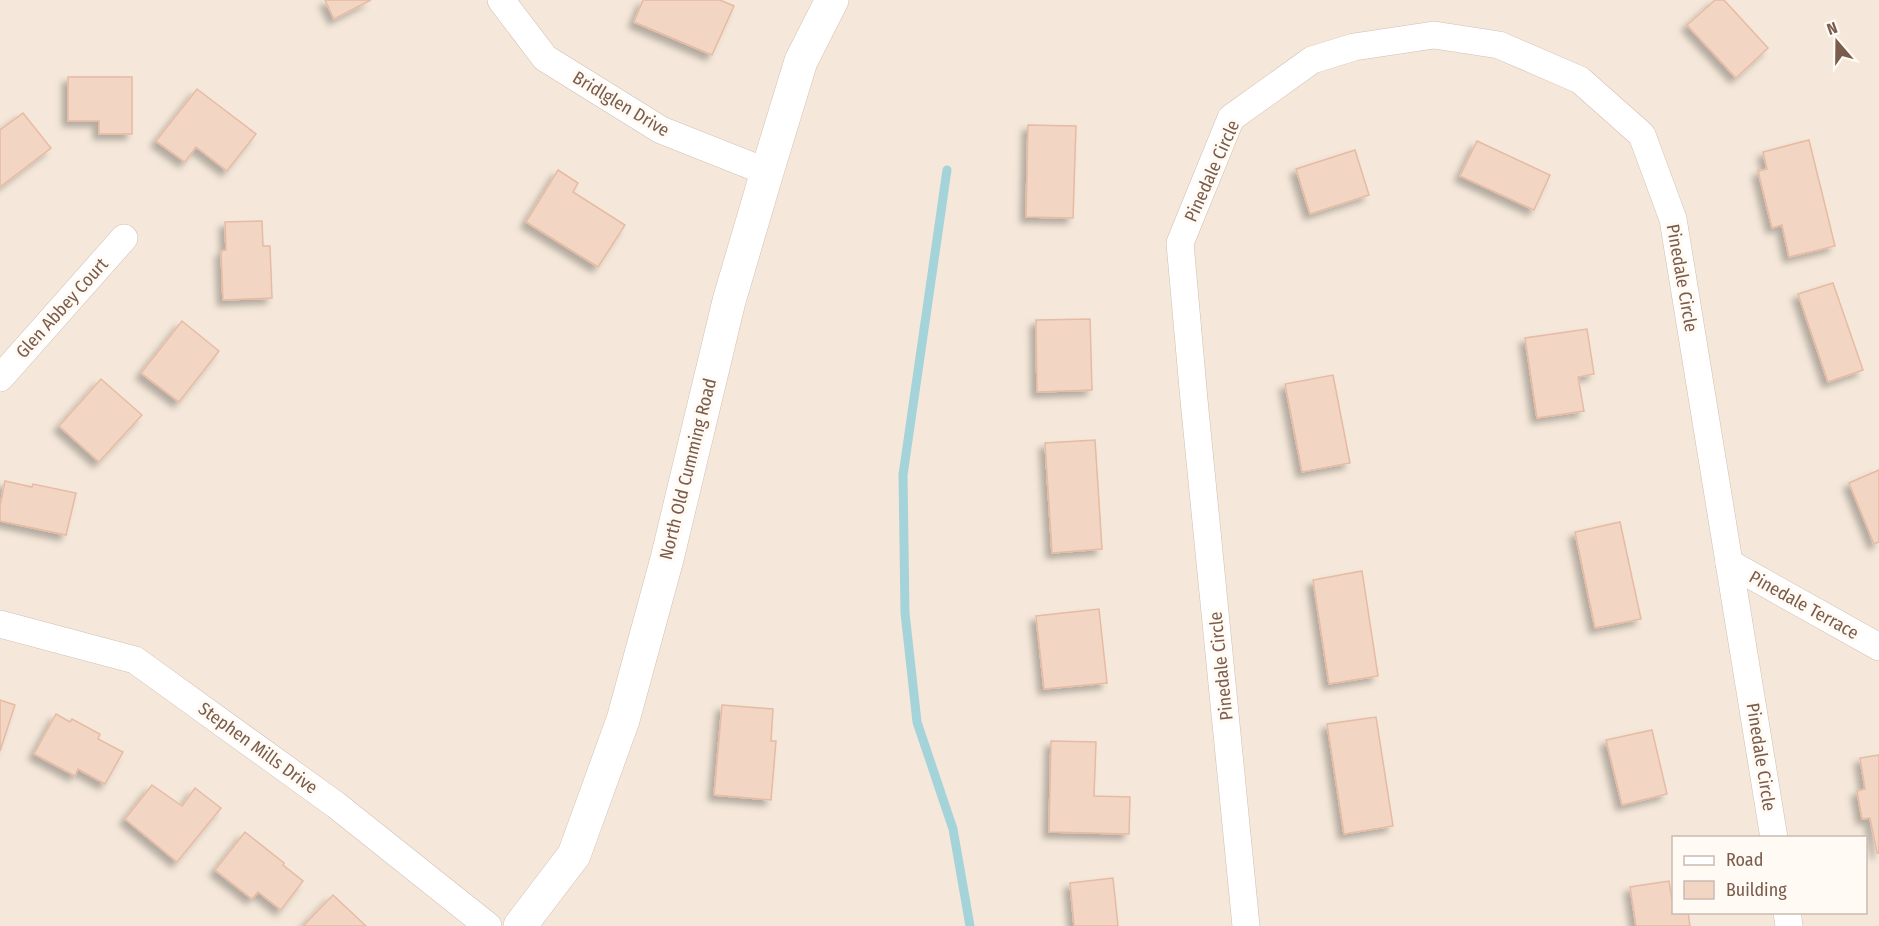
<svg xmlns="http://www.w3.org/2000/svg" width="1879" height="926" font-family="'Fira Sans Condensed',sans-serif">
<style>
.residential{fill:#f5e8da;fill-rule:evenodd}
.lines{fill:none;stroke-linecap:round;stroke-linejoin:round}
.stream{stroke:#a5d3da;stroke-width:9}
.building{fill:#f3d5c3;stroke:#e6bba3;stroke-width:1.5;filter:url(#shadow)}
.street-casing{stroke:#d1beb0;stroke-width:28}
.secondary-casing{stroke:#d6c0b0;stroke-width:34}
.street{stroke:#fff;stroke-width:27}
.secondary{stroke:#fff;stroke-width:33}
.labels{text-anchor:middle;stroke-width:6;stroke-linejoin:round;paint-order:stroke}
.street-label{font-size:18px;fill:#7a5c4d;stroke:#fffaf3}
</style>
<defs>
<filter id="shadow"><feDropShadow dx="-5.5" dy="5.5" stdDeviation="3" flood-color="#0004"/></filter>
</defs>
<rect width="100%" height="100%" fill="#fdf6ec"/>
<path class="residential" d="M0,0H1879V926H0ZM1674,838H1866V912H1674Z"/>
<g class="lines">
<path class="stream" d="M947,170L903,475L905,613L917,722L953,829L970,926"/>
</g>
<g class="building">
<path d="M325,0H371L334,19Z"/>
<path d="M643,0H720L734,6L712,55L634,22Z"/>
<path d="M1715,0H1724L1768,48L1736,78L1687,25Z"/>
<path d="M68,77H132V134H99V121H68Z"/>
<path d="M197,89L256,134L227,171L196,147L185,162L156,141Z"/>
<path d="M23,113L51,148L0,187V130Z"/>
<path d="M1028,125L1076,126L1073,218L1026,217Z"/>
<path d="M1809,140L1835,246L1789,257L1782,225L1772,228L1758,171L1767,169L1763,152Z"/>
<path d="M1477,141L1550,175L1534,210L1460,176Z"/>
<path d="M1355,150L1369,195L1310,214L1296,169Z"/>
<path d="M558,170L578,183L573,192L625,225L598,267L526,222Z"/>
<path d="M262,221L263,246H270L272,298L223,300L221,251L226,250L225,222Z"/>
<path d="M1833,283L1863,370L1828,382L1798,294Z"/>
<path d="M1090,319L1092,390L1037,392L1036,320Z"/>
<path d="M182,321L219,351L179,402L141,373Z"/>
<path d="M1587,329L1594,374L1578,377L1584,411L1537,418L1525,338Z"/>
<path d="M1333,375L1350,463L1302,472L1285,384Z"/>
<path d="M101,379L142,415L99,462L59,426Z"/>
<path d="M1095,440L1102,549L1052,553L1045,443Z"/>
<path d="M1879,470V542L1874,544L1849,483Z"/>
<path d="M5,481L32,487L33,484L76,493L66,535L0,521V506Z"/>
<path d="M1620,522L1641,619L1595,628L1575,532Z"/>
<path d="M1362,571L1378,676L1329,684L1313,580Z"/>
<path d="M1099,609L1107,683L1044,689L1036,616Z"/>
<path d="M0,700L15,705L0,751Z"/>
<path d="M722,705L773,709L771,741H776L771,800L714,795Z"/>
<path d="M56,714L70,722L72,719L100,734L98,739L123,752L105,784L78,769L75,776L34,754Z"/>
<path d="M1376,717L1393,826L1344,834L1327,724Z"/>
<path d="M1652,730L1667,794L1622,805L1606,740Z"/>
<path d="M1051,741L1096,742L1094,796L1130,797L1129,834L1049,832Z"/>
<path d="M1879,755V853H1877L1870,818L1862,819L1857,791L1865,789L1860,758Z"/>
<path d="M152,785L182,806L195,788L221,808L177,862L125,819Z"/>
<path d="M245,832L284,863L283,865L303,881L281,910L258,892L252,899L215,870Z"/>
<path d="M1113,878L1118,926H1074L1070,883Z"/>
<path d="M1669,881L1674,912H1688L1690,926H1636L1630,887Z"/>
<path d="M333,895L366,926H303Z"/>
</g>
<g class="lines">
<defs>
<g id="street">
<path d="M501,0L545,58L661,130L767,172"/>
<path d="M0,378L124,238"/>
<path d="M1729,563L1879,647"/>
<path d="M0,624L135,660L336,805L488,926"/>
<path d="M1787,912L1789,926"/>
<path d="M1246,926L1194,400L1180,243L1231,118L1312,60L1354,47L1434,35L1499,45L1580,80L1642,135L1673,219L1774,838"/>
</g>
<path id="secondary" d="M520,926L574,855L623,720L667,559L729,301L767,172L801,61L832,0"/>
</defs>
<use href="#street" class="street-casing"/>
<use href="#secondary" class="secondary-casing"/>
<use href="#street" class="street"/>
<use href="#secondary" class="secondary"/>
</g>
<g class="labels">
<g class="street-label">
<text transform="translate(621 104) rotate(31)" y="6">Bridlglen Drive</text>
<text transform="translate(1212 171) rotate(-66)" y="6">Pinedale Circle</text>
<text transform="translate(1682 278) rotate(80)" y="6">Pinedale Circle</text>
<text transform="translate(62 308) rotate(-48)" y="6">Glen Abbey Court</text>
<text transform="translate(688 469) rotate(-76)" y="6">North Old Cumming Road</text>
<text transform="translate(1804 605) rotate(29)" y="6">Pinedale Terrace</text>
<text transform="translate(1221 666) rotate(-96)" y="6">Pinedale Circle</text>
<text transform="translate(258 748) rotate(36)" y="6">Stephen Mills Drive</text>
<text transform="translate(1761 757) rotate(81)" y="6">Pinedale Circle</text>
</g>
</g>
<rect x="1672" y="836" width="195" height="78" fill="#fffaf3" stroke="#cabbb1" stroke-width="1.5"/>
<rect x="1684" y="856" width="30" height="9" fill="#ffffff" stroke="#cabbb1" stroke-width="1.5"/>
<text x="1726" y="866" font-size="18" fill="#7a5c4d">Road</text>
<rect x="1684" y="881" width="30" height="18" fill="#f3d5c3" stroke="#cabbb1" stroke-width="1.5"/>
<text x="1726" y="896" font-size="18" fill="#7a5c4d">Building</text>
<g transform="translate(1837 42) rotate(340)" stroke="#fffaf3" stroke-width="4.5" paint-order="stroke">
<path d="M0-4.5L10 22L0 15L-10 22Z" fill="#7a5c4d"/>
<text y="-9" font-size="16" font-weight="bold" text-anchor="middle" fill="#7a5c4d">N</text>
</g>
</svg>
